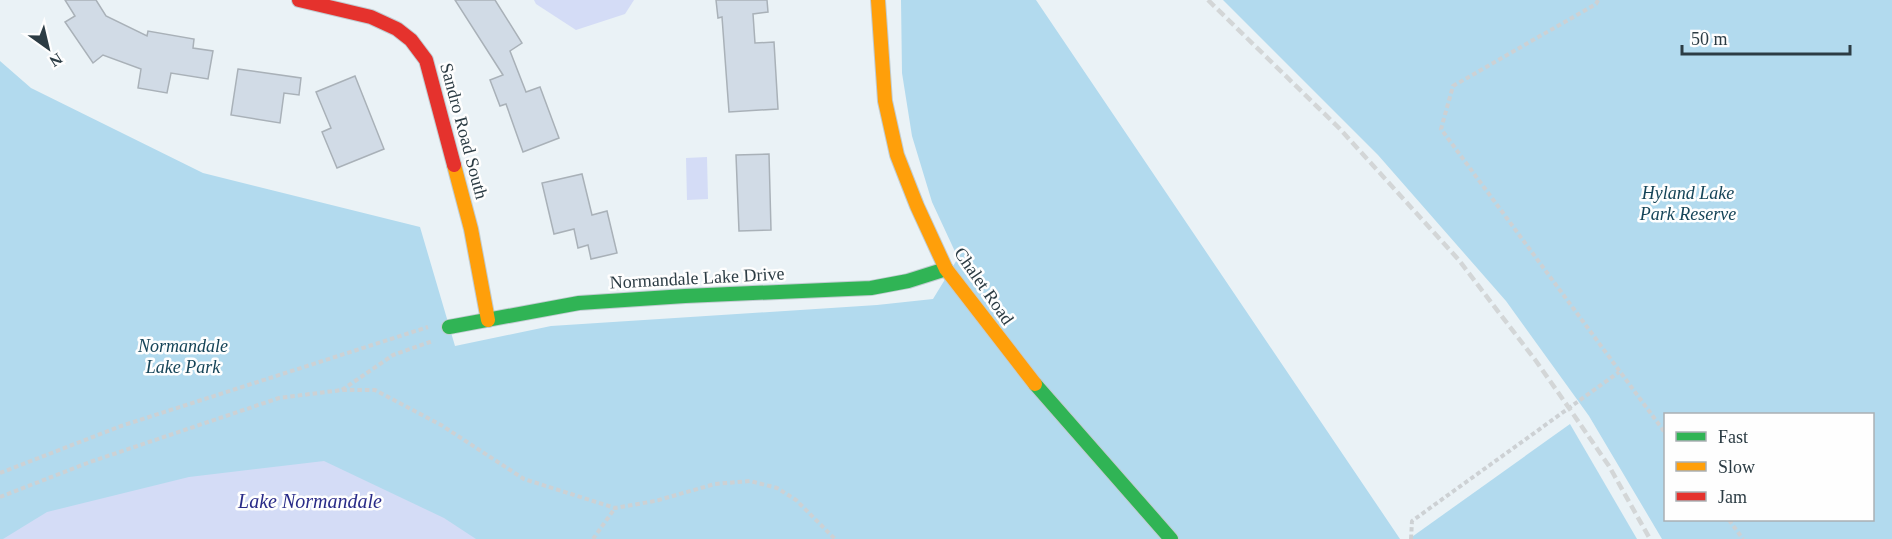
<svg xmlns="http://www.w3.org/2000/svg" width="1892" height="539" font-family="'Times New Roman',serif">
<style>
.green{fill:#b2daee;fill-rule:evenodd}
.water{fill:#d4dcf6}
.building{fill:#d1dbe6;stroke:#a9b1b8;stroke-width:1.5}
.lines{fill:none;stroke-linecap:round;stroke-linejoin:round}
.fast-casing{stroke:#c1ccd1;stroke-width:16}
.slow-casing{stroke:#c1ccd1;stroke-width:16}
.jam-casing{stroke:#c1ccd1;stroke-width:16}
.path{stroke:#cdd1d4;stroke-width:4;stroke-dasharray:4.5 3;stroke-linecap:butt}
.fast{stroke:#30b455;stroke-width:14}
.slow{stroke:#ff9f0a;stroke-width:14}
.jam{stroke:#e5322d;stroke-width:14}
.rail{stroke:#d3d6d7;stroke-width:4.5;stroke-dasharray:9 4.5;stroke-linecap:butt}
.labels{text-anchor:middle;stroke-width:5;stroke-linejoin:round;paint-order:stroke}
.street-label{font-size:18px;fill:#2c3c44;stroke:#fefefe}
.park-label{font-size:18px;font-style:italic;fill:#154458;stroke:#fefefe}
.water-label{font-size:20px;font-style:italic;fill:#292b88;stroke:#fefefe}
</style>
<rect width="100%" height="100%" fill="#eaf2f6"/>
<g class="green">
<path d="M901,0H1036L1400,539H0V61L31,88L203,173L420,227L455,346L551,326L877,305L933,299L958,258L932,202L912,136L902,73Z"/>
<path d="M1223,0H1892V539H1662L1589,416L1506,301L1378,155ZM1666,414H1872V520H1666Z"/>
<path d="M1570,424L1637,539H1409Z"/>
</g>
<g class="water">
<path d="M534,0H634L625,14L576,30L536,4Z"/>
<path d="M707,157L708,199L687,200L686,158Z"/>
<path d="M324,461L444,518L476,539H3L47,512L189,477Z"/>
</g>
<g class="building">
<path d="M65,0H96L106,16L147,36L148,31L194,39L193,48L213,51L208,79L171,73L167,93L138,88L141,69L103,55L93,63L65,22L75,16Z"/>
<path d="M455,0H495L522,43L510,51L526,92L540,87L559,138L523,152L506,104L500,106L490,80L503,75Z"/>
<path d="M716,0H767L768,12L753,14L755,43L774,42L778,109L729,112L722,17L718,18Z"/>
<path d="M238,69L301,78L299,95L284,93L280,123L231,115Z"/>
<path d="M355,76L384,149L337,168L322,132L331,128L316,92Z"/>
<path d="M769,154L771,230L739,231L736,155Z"/>
<path d="M582,174L592,215L607,211L617,253L591,259L588,245L578,248L574,229L554,234L542,183Z"/>
</g>
<g class="lines">
<defs>
<g id="fast">
<path d="M449,327L579,303L685,296L871,288L908,281L946,269"/>
<path d="M1035,384L1171,539"/>
</g>
<g id="slow">
<path d="M878,0L885,101L897,155L917,206L946,269L1035,384"/>
<path d="M454,165L471,229L488,320"/>
</g>
<path id="jam" d="M299,0L371,17L397,29L411,40L426,60L454,165"/>
</defs>
<use href="#fast" class="fast-casing"/>
<use href="#slow" class="slow-casing"/>
<use href="#jam" class="jam-casing"/>
<g class="path">
<path d="M1598,0L1596,4L1453,86L1441,129L1666,434"/>
<path d="M342,390L393,355L433,341"/>
<path d="M0,473L121,426L428,327"/>
<path d="M0,497L90,462L279,398L342,390H375L441,425L524,479L615,508L655,501L715,484L750,481L777,488L796,500L835,539"/>
<path d="M1729,520L1743,539"/>
<path d="M593,539L615,508"/>
<path d="M1411,539L1412,521L1619,372"/>
</g>
<use href="#fast" class="fast"/>
<use href="#slow" class="slow"/>
<use href="#jam" class="jam"/>
<path class="rail" d="M1208,0L1339,128L1458,259L1536,361L1569,408L1609,466L1650,539"/>
</g>
<g class="labels">
<g class="street-label">
<text transform="translate(464 131) rotate(75)" y="6">Sandro Road South</text>
<text transform="translate(697 278) rotate(-3)" y="6">Normandale Lake Drive</text>
<text transform="translate(984 286) rotate(55)" y="6">Chalet Road</text>
</g>
<g class="park-label">
<text x="1688" y="199">Hyland Lake<tspan x="1688" dy="21">Park Reserve</tspan></text>
<text x="183" y="352">Normandale<tspan x="183" dy="21">Lake Park</tspan></text>
</g>
<g class="water-label">
<text x="310" y="508">Lake Normandale</text>
</g>
</g>
<rect x="1664" y="413" width="210" height="108" fill="#fefefe" stroke="#aab0b4" stroke-width="1.5"/>
<rect x="1676" y="432" width="30" height="9" fill="#30b455" stroke="#aab0b4" stroke-width="1.5"/>
<text x="1718" y="443" font-size="18" fill="#2c3c44">Fast</text>
<rect x="1676" y="462" width="30" height="9" fill="#ff9f0a" stroke="#aab0b4" stroke-width="1.5"/>
<text x="1718" y="473" font-size="18" fill="#2c3c44">Slow</text>
<rect x="1676" y="492" width="30" height="9" fill="#e5322d" stroke="#aab0b4" stroke-width="1.5"/>
<text x="1718" y="503" font-size="18" fill="#2c3c44">Jam</text>
<g transform="translate(48 48) rotate(146)" stroke="#fefefe" stroke-width="4.5" paint-order="stroke">
<path d="M0-4.5L10 22L0 15L-10 22Z" fill="#2c3c44"/>
<text y="-9" font-size="16" font-weight="bold" text-anchor="middle" fill="#2c3c44">N</text>
</g>
<path d="M1682 45v9h168v-9" fill="none" stroke="#2c3c44" stroke-width="3"/>
<text x="1691" y="45" font-size="18" fill="#2c3c44" stroke="#fefefe" stroke-width="4.5" paint-order="stroke">50 m</text>
</svg>
